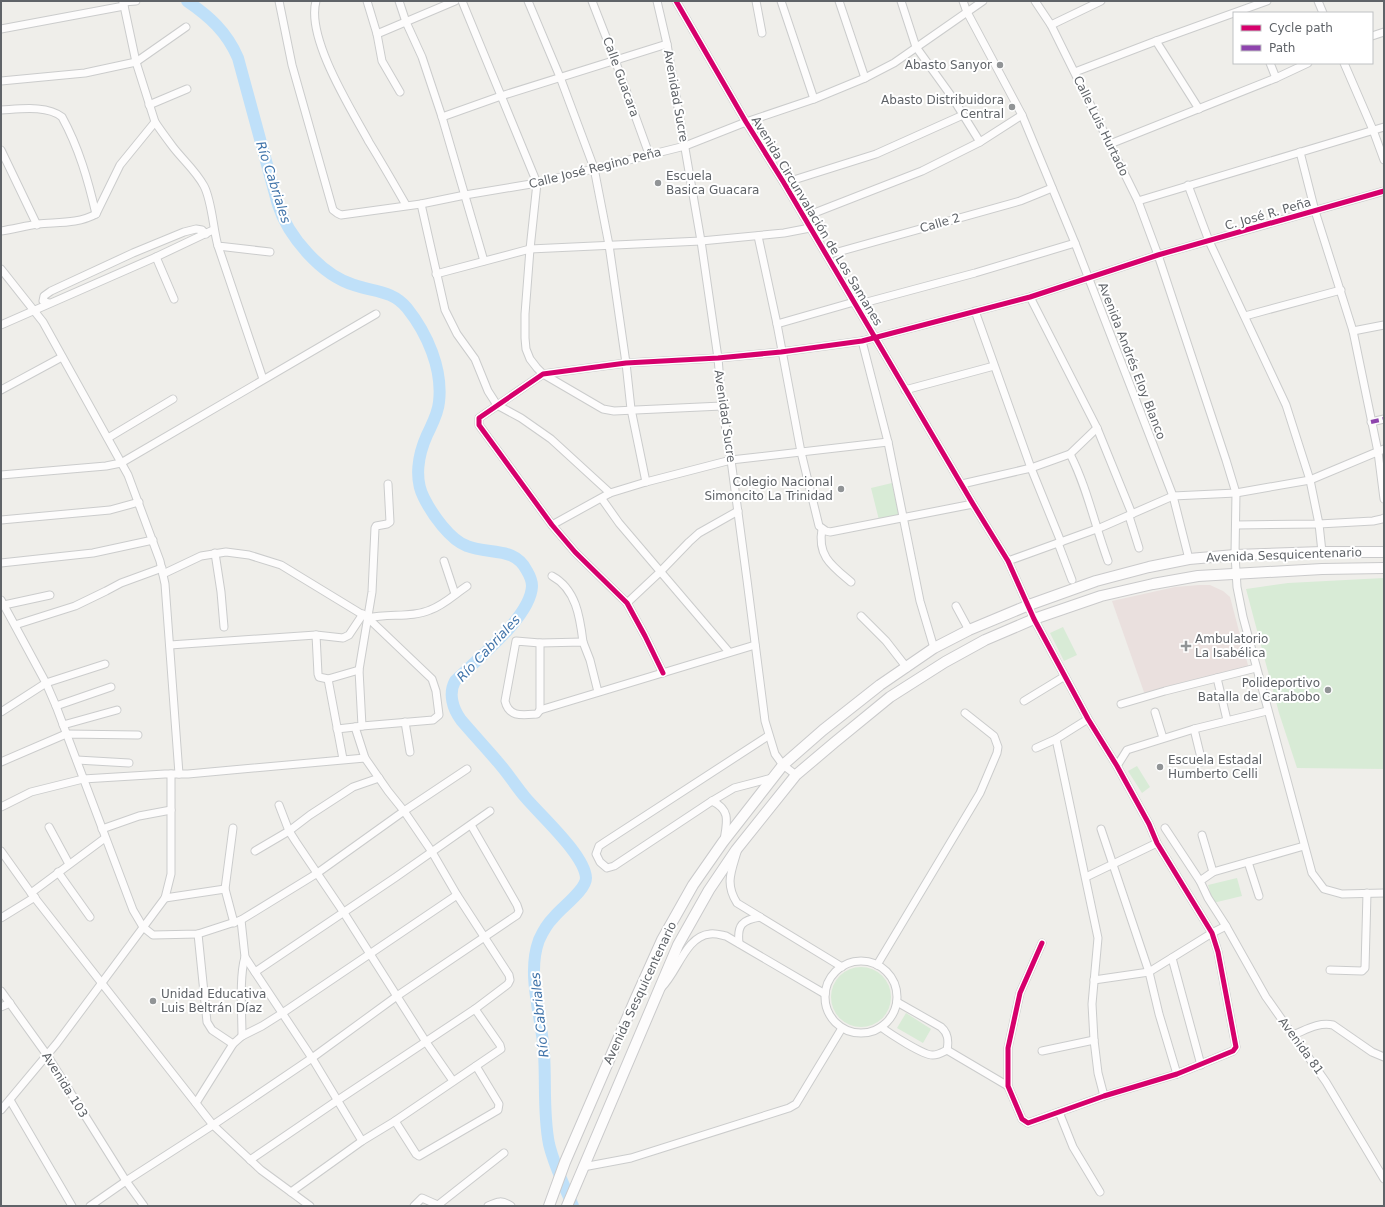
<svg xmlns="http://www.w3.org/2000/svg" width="1385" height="1207" font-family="'DejaVu Sans',sans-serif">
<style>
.medical{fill:#eae0de}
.green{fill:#d8ebd6}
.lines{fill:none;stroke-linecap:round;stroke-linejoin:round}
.river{stroke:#bfe0f9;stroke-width:12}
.minor-casing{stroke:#cbcccc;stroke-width:9}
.secondary-casing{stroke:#cacacb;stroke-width:12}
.minor{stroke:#fdfcfc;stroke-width:7}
.secondary{stroke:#fdfcfc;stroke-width:10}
.quiet{stroke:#8e44ad;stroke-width:4;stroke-dasharray:8 4;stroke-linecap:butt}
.cycleway-casing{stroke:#fff;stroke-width:8}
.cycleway{stroke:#d6006c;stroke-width:5}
.poi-dot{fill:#919496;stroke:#fff;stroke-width:1.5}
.labels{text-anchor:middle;stroke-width:4;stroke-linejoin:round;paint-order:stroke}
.poi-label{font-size:12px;fill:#5f6368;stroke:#fff;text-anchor:end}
.street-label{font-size:12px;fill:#5f6368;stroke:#fff}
.water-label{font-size:13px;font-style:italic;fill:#4174aa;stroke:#fff}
</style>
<rect width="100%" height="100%" fill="#efeeea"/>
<path class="medical" d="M1199,585H1210L1223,591L1230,597L1249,669L1145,695L1112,601L1175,587Z"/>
<g class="green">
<path d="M892,483L899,515L879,520L871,488Z"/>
<path d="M1384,578V769L1297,768L1279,713L1246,589L1288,583Z"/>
<path d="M1063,627L1077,655L1064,661L1050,633Z"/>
<path d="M1137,766L1150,787L1142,793L1128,771Z"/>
<path d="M1237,878L1242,896L1213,903L1208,885Z"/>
<circle cx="861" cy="997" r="30"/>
<path d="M906,1013L931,1029L923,1043L897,1028Z"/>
</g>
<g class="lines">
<path class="river" d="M187,1C209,16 227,32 238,58L278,205C288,236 321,275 354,285C374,292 392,290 407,308C427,333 443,369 439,402C438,414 432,424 427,435C418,455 414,479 424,498C432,514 450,540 467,546C489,555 515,546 527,571C530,576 532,581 532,586C531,617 476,660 455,681C448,694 453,709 461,720C473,734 485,747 497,761C507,772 515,785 525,797C540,815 585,855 586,878C586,890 562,907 554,917C548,923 543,931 539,940C526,975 542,1017 544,1053C546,1083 543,1114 549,1144C554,1165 564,1186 573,1206"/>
<defs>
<g id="minor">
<path d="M279,1L292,65L333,210L337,213L341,215L421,204L465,195L537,183L685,146L746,122L814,99L865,78L894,63L983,1"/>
<path d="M316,1C306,38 351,109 369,142C382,163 394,184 406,205"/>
<path d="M367,1L377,34L382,61L400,92"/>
<path d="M399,1L406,22L422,57L442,117L484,261"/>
<path d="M462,1L537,183L530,249L525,314V338L526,349L530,359L537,368L543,374L603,409L614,411L722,406"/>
<path d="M528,1L560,77L594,168L609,245L626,363L631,409L646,482"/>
<path d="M592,1L615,60L649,154"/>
<path d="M657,1L667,44L701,241L718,358L722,406L731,460L747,580L765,721L775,754L783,765L796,775"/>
<path d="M676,1L746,122L784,183L973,504L1008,561L1034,619L1088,719L1117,766L1149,824L1157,843L1212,933L1218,952L1236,1047L1233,1051L1177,1074L1104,1096L1028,1123L1022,1119L1008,1086V1048L1020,993L1042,943"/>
<path d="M756,1L762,33"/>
<path d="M781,1L814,99"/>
<path d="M839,1L865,78"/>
<path d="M901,1L916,47L952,97L980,142"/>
<path d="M963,1L967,12L1022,115L1075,243L1173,496L1189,559"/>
<path d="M1035,1L1051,25L1138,201L1158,255L1226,460L1236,493L1235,555L1237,587L1243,617L1312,873L1324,889L1342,894L1384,893"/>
<path d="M1318,1L1323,13"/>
<path d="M123,2L136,1"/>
<path d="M1051,25L1101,1"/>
<path d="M1,29L124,6"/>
<path d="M377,34L455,1"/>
<path d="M1372,36L1384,32"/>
<path d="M1156,41L1199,109"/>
<path d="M1270,63L1276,78"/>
<path d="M1344,63L1373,130L1384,160"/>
<path d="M1075,72L1156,41L1267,1"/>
<path d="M1,81L85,73L136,62L186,27"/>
<path d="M149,105L187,89"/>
<path d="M1,110C20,109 47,105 62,117C79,148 88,180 96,214"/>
<path d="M442,117L501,96L667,44"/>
<path d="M155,122C161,131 167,139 173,147C183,160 196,171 204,186C212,201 213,229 218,246L270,252"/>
<path d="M1110,144L1276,78L1308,63"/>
<path d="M1,150L37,225"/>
<path d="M1300,152L1315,211L1353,331L1378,452L1384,499"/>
<path d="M784,183L876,154L963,115"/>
<path d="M1188,185L1209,241L1286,405L1310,480L1319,524L1322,552"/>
<path d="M1138,201L1384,127"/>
<path d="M421,204L445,310L457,334L475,359L488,391L497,405L521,418L551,439L610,493"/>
<path d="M804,217L922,171L980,142L1022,115"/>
<path d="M1,231C13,229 26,226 38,224C57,222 78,224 96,214L120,165L155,122L136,62L123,1"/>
<path d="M758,236L777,324L801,452L819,526L826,531L830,532L973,504"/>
<path d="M218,246L263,379"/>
<path d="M827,255L1020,201L1052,188"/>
<path d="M156,257L174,299"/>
<path d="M1,269L43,322L128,475L160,561L165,584L179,774"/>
<path d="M436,274L530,249L701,241L784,233L810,228"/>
<path d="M1030,297L1097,428L1132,514"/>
<path d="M49,303L43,301L44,296L51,291L133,253L184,232L196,229L202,230L206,234"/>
<path d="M856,305L975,273L1075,243"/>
<path d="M975,311L1031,468L1061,542"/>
<path d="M1245,316L1341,290"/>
<path d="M777,324L854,302"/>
<path d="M1,325L156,257L213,230"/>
<path d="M1353,331L1384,325"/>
<path d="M862,341L888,442L920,601L934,648"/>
<path d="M1,390L62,357"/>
<path d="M905,390L994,366"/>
<path d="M1371,422L1384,419"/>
<path d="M108,438L173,399"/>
<path d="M1070,454C1087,487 1095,526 1108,561"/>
<path d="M1,475L106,466L121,463L376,314"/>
<path d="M962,484L1031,468L1070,454L1097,428"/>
<path d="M602,499L619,523L729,652"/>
<path d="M1129,516L1139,548"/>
<path d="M1,520L110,510L139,502"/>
<path d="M552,525L610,493L646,482L731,460L888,442"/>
<path d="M1236,525L1319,524L1373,521L1382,519L1384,518"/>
<path d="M822,529C817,556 832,566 851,582"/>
<path d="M1058,543L1072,580"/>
<path d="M215,553L221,592L224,627"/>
<path d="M444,561L455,594"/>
<path d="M1008,561L1102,527L1173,496L1236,493L1310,480L1384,449"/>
<path d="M1,563L93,553L153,540"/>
<path d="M163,574L201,556L226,552L249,555L281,565L368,618L432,679L436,691L439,715L433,720L362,726"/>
<path d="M552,576C576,589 580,617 583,642"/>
<path d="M1,600L46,683L56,706L133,910L143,927L153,935L198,934L241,920L316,874L404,811L467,769"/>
<path d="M627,603L660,572L689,542L699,533L738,511"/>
<path d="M4,605L50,595"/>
<path d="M956,606L969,630"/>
<path d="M861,616L886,641L907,668"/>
<path d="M368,618C388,613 412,618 430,610C444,605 455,594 467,586"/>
<path d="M15,625L75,606L106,591L121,583L162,568"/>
<path d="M316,635L318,674L319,677L328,679"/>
<path d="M170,645L316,635L343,638L349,635L363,614"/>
<path d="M663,673L645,636L627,603L575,552L552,525L479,425V418L543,374L626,363L718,358L781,352L862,341L1030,297L1158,255L1384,191"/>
<path d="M1217,678L1227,720"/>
<path d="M598,692L590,660L583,642L540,643L516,641L505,701C509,718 523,715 537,714L540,710L755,645"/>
<path d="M1024,701L1065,676"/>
<path d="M1121,704L1165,691L1256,668"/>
<path d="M56,706L111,687"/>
<path d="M540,710V643"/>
<path d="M1,712L46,683L105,664"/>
<path d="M1155,712L1163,738"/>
<path d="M1088,719L1056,739L1098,938L1092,1004L1094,1040L1098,1073L1104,1096"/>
<path d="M405,722L410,752"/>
<path d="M63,725L117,710"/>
<path d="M337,729L355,727"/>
<path d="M1194,729L1202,762"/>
<path d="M768,736L605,842L599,846L596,854L600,862L607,868L614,866L712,801L734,788L772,778"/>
<path d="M1036,748L1056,739"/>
<path d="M343,759L328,679L359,670"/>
<path d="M77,760L129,763"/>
<path d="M1,762L66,734L138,735"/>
<path d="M1117,766L1127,750L1130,749L1194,729L1267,711"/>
<path d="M712,801C731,810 727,822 724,840"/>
<path d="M279,805L289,831L296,842L344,913L426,1042L453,1081"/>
<path d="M1,807L31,792L83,779L165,774H188L365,758"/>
<path d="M49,827L69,864"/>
<path d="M233,828L225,889L234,923"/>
<path d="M1165,828L1200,881"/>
<path d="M102,829L139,816L171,810"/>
<path d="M1101,829L1149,972L1159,1014L1177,1074"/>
<path d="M1202,835L1213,872"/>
<path d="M1,851L31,893L213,1125L261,1170L310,1206"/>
<path d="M255,851L289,831L310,815L353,787L379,778"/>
<path d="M737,852C731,872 725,884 737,903L842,967"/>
<path d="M1248,862L1259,896"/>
<path d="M58,872L90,917"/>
<path d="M1086,877L1157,843"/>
<path d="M31,893L105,838"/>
<path d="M165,898L225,889"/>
<path d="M1,918L35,897"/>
<path d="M241,920L245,957L312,1058L362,1141"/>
<path d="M1226,926L1208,898L1200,881L1213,872L1304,846"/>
<path d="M198,934L207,1022L212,1030L233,1044"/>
<path d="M739,943C737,925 742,920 760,917"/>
<path d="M1172,958L1201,1065"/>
<circle cx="861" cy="997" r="36"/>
<path d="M877,965L980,793L997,753L998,747L994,736L965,713"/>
<path d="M1330,970L1362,971L1365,968L1367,893"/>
<path d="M255,972L396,877L490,811"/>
<path d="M1094,980L1149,972L1212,933L1226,926L1266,997L1326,1082L1384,1179"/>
<path d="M662,987C678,971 686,936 710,934C715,933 721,935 726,936L825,994"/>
<path d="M1,991L47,1055L126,1181L144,1206"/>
<path d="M1,1007L10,1003"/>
<path d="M881,1027C889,1033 924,1056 933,1055C938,1055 943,1052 947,1050C949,1040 948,1033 941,1027L897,1002"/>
<path d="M1293,1035C1306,1030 1318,1022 1333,1025L1372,1052L1384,1057"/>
<path d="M242,1036C242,1014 239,977 245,957"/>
<path d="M947,1050L1008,1086"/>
<path d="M1042,1051L1094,1040"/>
<path d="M10,1100L72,1206"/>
<path d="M196,1103L233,1044L242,1036L262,1026L281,1014L457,895"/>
<path d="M1,1110L57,1043L165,898L171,874V774"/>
<path d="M1059,1112L1073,1147L1100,1192"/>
<path d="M395,1121L416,1154L419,1156L498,1110L499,1104L476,1066"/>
<path d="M250,1160L338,1100L475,1009L508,984L510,980L509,975L457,895L432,852L404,811L388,791L365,758L355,727L362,726L359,670L372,592L375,528L376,526L387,524L390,522L388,484"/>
<path d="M583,1167L631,1158L789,1108L796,1104L842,1028"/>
<path d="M291,1192L362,1141L395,1121L501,1049L500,1045L475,1009"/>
<path d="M438,1205L504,1153"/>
<path d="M90,1206L126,1181L213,1125L312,1058L397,996L517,915L519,911L517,905L471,825"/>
<path d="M414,1206L422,1198L440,1206"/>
<path d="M488,1206C498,1201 502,1200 511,1206"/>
</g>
<g id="secondary">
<path d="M549,1206L565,1162L635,1000L662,940L693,885L723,842L783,765L823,730L880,685L934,648L969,630L1029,605L1096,581L1149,567L1189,559L1235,555L1322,552H1384"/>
<path d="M567,1206L678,945L709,890L736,850L796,775L835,742L890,697L945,662L985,640L1034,619L1101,596L1153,584L1198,576L1322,569L1384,568"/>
</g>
</defs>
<use href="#minor" class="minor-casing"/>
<use href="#secondary" class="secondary-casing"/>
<use href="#minor" class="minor"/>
<use href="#secondary" class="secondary"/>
<path class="quiet" d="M1371,422L1384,419"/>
<defs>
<g id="cycleway">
<path d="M676,1L746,122L784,183L973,504L1008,561L1034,619L1088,719L1117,766L1149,824L1157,843L1212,933L1218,952L1236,1047L1233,1051L1177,1074L1104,1096L1028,1123L1022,1119L1008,1086V1048L1020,993L1042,943"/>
<path d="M663,673L645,636L627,603L575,552L552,525L479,425V418L543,374L626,363L718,358L781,352L862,341L1030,297L1158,255L1384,191"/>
</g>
</defs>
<use href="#cycleway" class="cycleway-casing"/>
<use href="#cycleway" class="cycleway"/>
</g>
<g class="poi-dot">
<circle cx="1000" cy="65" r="4"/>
<circle cx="1012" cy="107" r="4"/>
<circle cx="658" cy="183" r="4"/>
<circle cx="841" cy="489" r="4"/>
<path d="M1184 640h4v4h4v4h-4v4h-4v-4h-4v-4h4z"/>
<circle cx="1328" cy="690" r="4"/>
<circle cx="1160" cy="767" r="4"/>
<circle cx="153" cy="1001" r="4"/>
</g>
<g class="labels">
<g class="poi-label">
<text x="992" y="69">Abasto Sanyor</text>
<text x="1004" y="104">Abasto Distribuidora<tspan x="1004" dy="14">Central</tspan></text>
<text x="666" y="180" text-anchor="start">Escuela<tspan x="666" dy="14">Basica Guacara</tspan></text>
<text x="833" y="486">Colegio Nacional<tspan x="833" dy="14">Simoncito La Trinidad</tspan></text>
<text x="1195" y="643" text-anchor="start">Ambulatorio<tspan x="1195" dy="14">La Isabélica</tspan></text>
<text x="1320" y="687">Polideportivo<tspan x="1320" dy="14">Batalla de Carabobo</tspan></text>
<text x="1168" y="764" text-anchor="start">Escuela Estadal<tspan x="1168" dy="14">Humberto Celli</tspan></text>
<text x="161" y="998" text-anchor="start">Unidad Educativa<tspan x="161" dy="14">Luis Beltrán Díaz</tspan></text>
</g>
<g class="street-label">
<text transform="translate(621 77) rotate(70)" y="4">Calle Guacara</text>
<text transform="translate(676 96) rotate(80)" y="4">Avenidad Sucre</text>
<text transform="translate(1101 126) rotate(64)" y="4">Calle Luis Hurtado</text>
<text transform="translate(595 168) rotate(-14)" y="4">Calle José Regino Peña</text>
<text transform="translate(1268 214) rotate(-16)" y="4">C. José R. Peña</text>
<text transform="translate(817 221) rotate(59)" y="4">Avenida Circunvalación de Los Samanes</text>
<text transform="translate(940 223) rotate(-16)" y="4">Calle 2</text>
<text transform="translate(1132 361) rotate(69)" y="4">Avenida Andrés Eloy Blanco</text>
<text transform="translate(725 416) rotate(82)" y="4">Avenidad Sucre</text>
<text transform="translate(1284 555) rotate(-2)" y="4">Avenida Sesquicentenario</text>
<text transform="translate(640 993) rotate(-65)" y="4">Avenida Sesquicentenario</text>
<text transform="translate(1301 1046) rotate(54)" y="4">Avenida 81</text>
<text transform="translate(65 1085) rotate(58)" y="4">Avenida 103</text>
</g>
<g class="water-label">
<text transform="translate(274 182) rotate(72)" y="5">Río Cabriales</text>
<text transform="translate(488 648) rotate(-47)" y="5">Río Cabriales</text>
<text transform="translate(539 1015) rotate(-96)" y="5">Río Cabriales</text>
</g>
</g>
<rect width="1385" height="1207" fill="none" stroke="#5f6368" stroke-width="4"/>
<rect x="1233" y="12" width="140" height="52" fill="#ffffff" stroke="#bfc1c3"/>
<rect x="1241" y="25" width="20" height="6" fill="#d6006c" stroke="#bfc1c3"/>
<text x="1269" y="32" font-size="12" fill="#5f6368">Cycle path</text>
<rect x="1241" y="45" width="20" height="6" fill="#8e44ad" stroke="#bfc1c3"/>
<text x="1269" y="52" font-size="12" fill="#5f6368">Path</text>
</svg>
